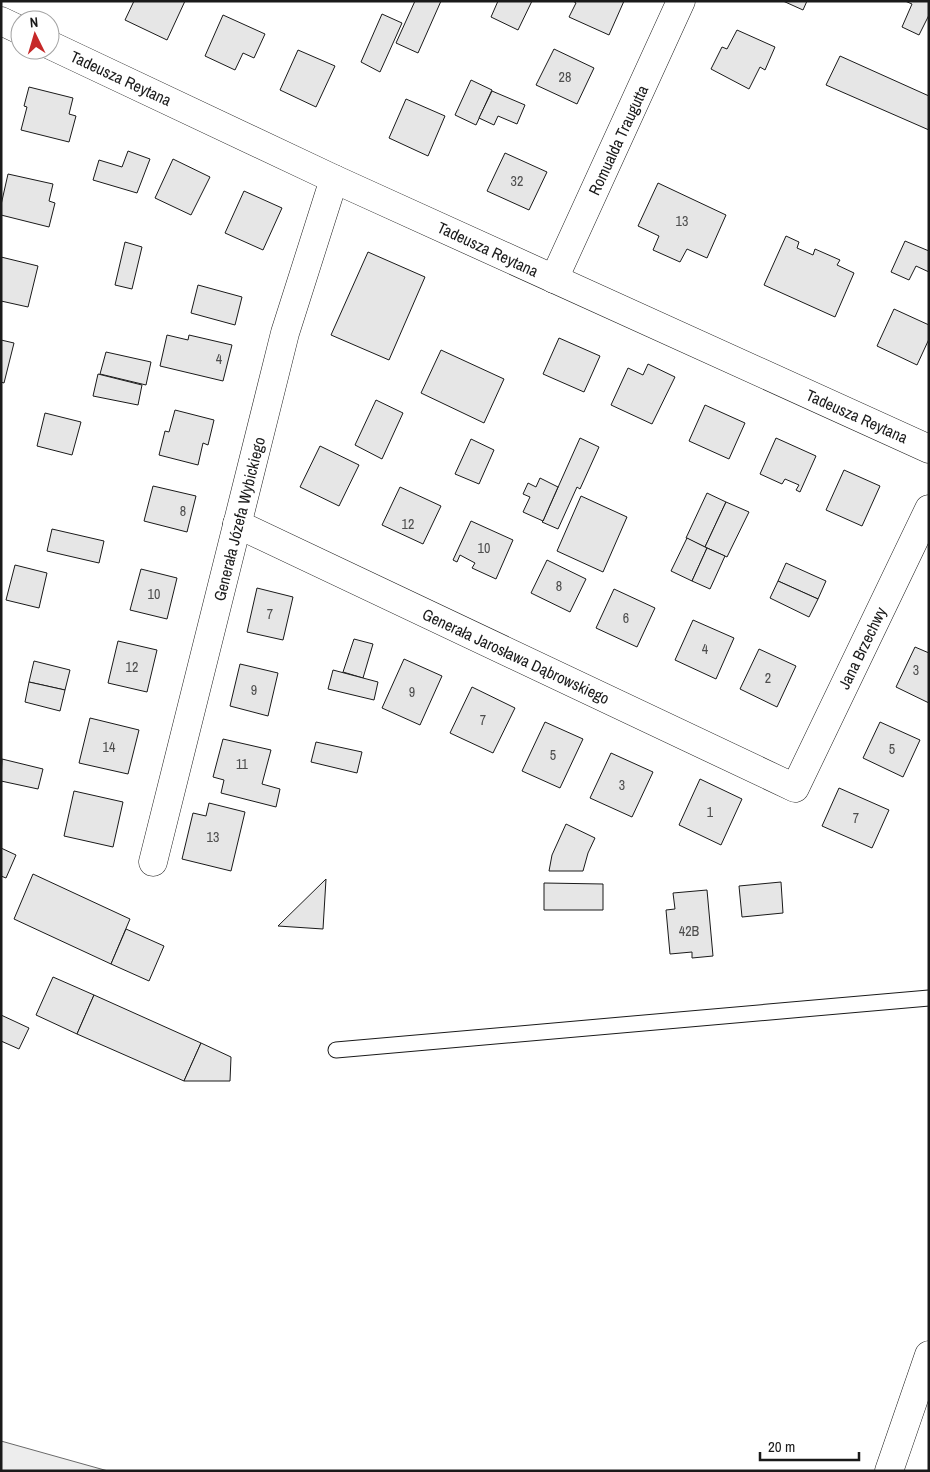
<svg xmlns="http://www.w3.org/2000/svg" width="930" height="1472" font-family="'Archivo Narrow',sans-serif">
<style>
.green{fill:#ededed;stroke:#6a6a6a}
.building{fill:#e6e6e6;stroke:#1a1a1a}
.lines{fill:none;stroke-linecap:round;stroke-linejoin:round}
.service-casing{stroke:#1a1a1a;stroke-width:17}
.minor-casing{stroke:#1a1a1a;stroke-width:29}
.service{stroke:#fff;stroke-width:15}
.minor{stroke:#fff;stroke-width:28}
.labels{text-anchor:middle;stroke-width:4;stroke-linejoin:round;paint-order:stroke}
.number-label{font-size:14px;fill:#4d4d4d}
.street-label{font-size:16px;fill:#1a1a1a;stroke:#fff}
</style>
<rect width="100%" height="100%" fill="#fff"/>
<path class="green" d="M1,1441L108,1471H1Z"/>
<g class="building">
<path d="M134,1H185L167,40L125,20Z"/>
<path d="M415,1H441L418,53L396,43Z"/>
<path d="M498,1H532L518,30L491,17Z"/>
<path d="M573,1H624L609,35L569,17L576,3Z"/>
<path d="M783,1H807L803,10Z"/>
<path d="M905,1H929V15L919,35L902,27L912,4Z"/>
<path d="M382,14L402,23L380,72L361,62Z"/>
<path d="M223,15L265,34L254,58L243,53L235,70L205,56Z"/>
<path d="M737,30L775,47L765,70L760,67L749,89L711,69L722,47L727,49Z"/>
<path d="M554,49L594,68L577,104L536,85Z"/>
<path d="M298,50L335,66L316,107L280,90Z"/>
<path d="M840,56L929,96V130L826,85Z"/>
<path d="M471,80L492,90L476,125L455,115Z"/>
<path d="M29,87L73,98L69,114L76,116L69,142L21,130L27,107L24,106Z"/>
<path d="M492,91L525,105L517,124L498,116L494,125L479,118Z"/>
<path d="M406,99L445,116L428,156L389,138Z"/>
<path d="M128,151L150,159L137,193L93,180L99,160L122,167Z"/>
<path d="M505,153L547,172L529,210L487,191Z"/>
<path d="M173,159L210,177L191,215L155,198Z"/>
<path d="M8,174L53,184L49,201L55,203L49,227L1,215V205Z"/>
<path d="M658,183L726,215L707,258L687,249L680,262L653,250L659,236L638,226Z"/>
<path d="M244,191L282,208L263,250L225,233Z"/>
<path d="M786,236L799,242L797,248L813,255L815,249L840,260L837,265L854,273L835,317L764,285Z"/>
<path d="M905,241L929,251V272L916,266L909,280L891,272Z"/>
<path d="M125,242L142,247L132,289L115,285Z"/>
<path d="M368,252L425,277L389,360L331,335Z"/>
<path d="M1,257L38,266L28,307L1,301Z"/>
<path d="M198,285L242,297L235,325L191,313Z"/>
<path d="M894,309L929,325V339L917,365L877,346Z"/>
<path d="M167,335L188,340L189,335L232,345L223,381L160,366Z"/>
<path d="M559,338L600,356L584,392L543,374Z"/>
<path d="M1,340L14,343L4,383L1,382Z"/>
<path d="M441,350L504,379L484,423L421,393Z"/>
<path d="M106,352L151,362L146,385L100,374Z"/>
<path d="M648,364L675,377L652,424L611,405L628,368L643,375Z"/>
<path d="M98,374L142,385L138,405L93,396Z"/>
<path d="M376,400L403,413L382,459L355,445Z"/>
<path d="M705,405L745,423L729,459L689,441Z"/>
<path d="M175,410L214,420L208,445L203,443L198,465L159,455L165,431L169,432Z"/>
<path d="M45,413L81,422L72,455L37,446Z"/>
<path d="M580,438L599,447L580,489L577,487L558,529L542,522L543,521Z"/>
<path d="M776,438L816,456L800,492L796,490L799,485L785,479L782,484L760,474Z"/>
<path d="M471,439L494,450L479,484L455,474Z"/>
<path d="M320,446L359,465L339,506L300,487Z"/>
<path d="M844,470L880,486L862,526L826,510Z"/>
<path d="M540,478L558,487L543,521L523,512L530,497L523,494L528,483L536,487Z"/>
<path d="M153,486L196,496L187,532L144,521Z"/>
<path d="M400,487L441,506L423,544L382,525Z"/>
<path d="M707,493L726,502L705,547L686,538Z"/>
<path d="M581,496L627,517L603,572L557,551Z"/>
<path d="M726,502L749,512L727,557L705,547Z"/>
<path d="M471,521L513,540L496,579L472,568L475,563L460,555L457,562L453,560Z"/>
<path d="M52,529L104,541L99,563L47,551Z"/>
<path d="M687,538L707,548L692,581L671,571Z"/>
<path d="M707,548L725,556L710,589L692,581Z"/>
<path d="M547,560L586,579L570,612L531,593Z"/>
<path d="M786,563L826,581L818,599L778,581Z"/>
<path d="M15,565L47,573L39,608L6,600Z"/>
<path d="M141,569L177,578L167,619L130,610Z"/>
<path d="M778,581L818,599L809,617L770,598Z"/>
<path d="M257,588L293,597L283,640L247,632Z"/>
<path d="M614,589L655,608L637,647L596,628Z"/>
<path d="M693,620L734,638L716,679L675,660Z"/>
<path d="M354,639L373,644L363,678L343,672Z"/>
<path d="M118,641L157,650L147,692L108,683Z"/>
<path d="M915,647L929,653V703L896,687Z"/>
<path d="M759,649L796,666L777,707L740,689Z"/>
<path d="M404,659L442,676L420,725L382,708Z"/>
<path d="M34,661L70,670L65,690L29,682Z"/>
<path d="M240,664L278,673L268,716L230,706Z"/>
<path d="M333,670L378,682L374,700L328,689Z"/>
<path d="M29,682L65,690L60,711L25,702Z"/>
<path d="M472,687L515,708L493,753L450,733Z"/>
<path d="M90,718L139,730L128,774L79,763Z"/>
<path d="M545,722L583,739L560,788L522,771Z"/>
<path d="M880,722L920,740L903,777L863,758Z"/>
<path d="M223,739L271,750L262,784L280,789L276,807L221,793L224,780L213,777Z"/>
<path d="M316,742L362,752L357,773L311,762Z"/>
<path d="M611,753L653,772L632,817L590,798Z"/>
<path d="M2,759L43,769L38,789L1,781Z"/>
<path d="M700,779L742,799L721,845L679,825Z"/>
<path d="M839,788L889,810L872,848L822,826Z"/>
<path d="M74,791L123,802L113,847L64,836Z"/>
<path d="M209,803L245,812L231,871L182,859L193,813L206,816Z"/>
<path d="M566,824L595,838L588,853L583,871H549L552,855Z"/>
<path d="M1,848L16,855L6,878L1,876Z"/>
<path d="M33,874L130,919L111,964L14,919Z"/>
<path d="M326,879L323,929L278,926Z"/>
<path d="M781,882L783,913L742,917L739,886Z"/>
<path d="M544,883L603,884V910H544Z"/>
<path d="M707,890L713,956L692,958V952L670,954L666,910L675,909L673,893Z"/>
<path d="M126,929L164,946L149,981L111,964Z"/>
<path d="M53,977L94,995L77,1034L36,1015Z"/>
<path d="M94,995L201,1043L184,1081L77,1034Z"/>
<path d="M1,1015L29,1028L19,1049L1,1041Z"/>
<path d="M201,1043L231,1057L230,1081H184Z"/>
</g>
<g class="lines">
<defs>
<path id="service" d="M336,1050L929,998"/>
<g id="minor">
<path d="M1,21L20,30"/>
<path d="M50,45L334,179L929,449"/>
<path d="M554,279L681,1"/>
<path d="M237,524L795,788L929,509"/>
<path d="M153,862L285,333L334,179"/>
<path d="M889,1471L929,1355"/>
</g>
</defs>
<use href="#service" class="service-casing"/>
<use href="#minor" class="minor-casing"/>
<use href="#service" class="service"/>
<use href="#minor" class="minor"/>
</g>
<g class="labels">
<g class="number-label">
<text x="565" y="82">28</text>
<text x="517" y="186">32</text>
<text x="682" y="226">13</text>
<text x="219" y="364">4</text>
<text x="183" y="516">8</text>
<text x="408" y="529">12</text>
<text x="484" y="553">10</text>
<text x="559" y="591">8</text>
<text x="154" y="599">10</text>
<text x="270" y="619">7</text>
<text x="626" y="623">6</text>
<text x="705" y="654">4</text>
<text x="132" y="672">12</text>
<text x="916" y="675">3</text>
<text x="768" y="683">2</text>
<text x="254" y="695">9</text>
<text x="412" y="697">9</text>
<text x="483" y="725">7</text>
<text x="109" y="752">14</text>
<text x="892" y="754">5</text>
<text x="553" y="760">5</text>
<text x="242" y="769">11</text>
<text x="622" y="790">3</text>
<text x="710" y="817">1</text>
<text x="856" y="823">7</text>
<text x="213" y="842">13</text>
<text x="689" y="936">42B</text>
</g>
<g class="street-label">
<text transform="translate(121 78) rotate(25)" y="6">Tadeusza Reytana</text>
<text transform="translate(618 140) rotate(-65)" y="6">Romualda Traugutta</text>
<text transform="translate(488 249) rotate(25)" y="6">Tadeusza Reytana</text>
<text transform="translate(857 416) rotate(24)" y="6">Tadeusza Reytana</text>
<text transform="translate(239 519) rotate(-76)" y="6">Generała Józefa Wybickiego</text>
<text transform="translate(862 648) rotate(-64)" y="6">Jana Brzechwy</text>
<text transform="translate(516 656) rotate(25)" y="6">Generała Jarosława Dąbrowskiego</text>
</g>
</g>
<rect width="930" height="1472" fill="none" stroke="#1a1a1a" stroke-width="5"/>
<g transform="translate(35 35) rotate(355)"><circle r="24" fill="#ffffff" stroke="#a3a3a3"/>
<path d="M0-4L9 19L0 12L-9 19Z" fill="#c62828"/>
<text y="-8" font-size="14" font-weight="bold" text-anchor="middle" fill="#1a1a1a">N</text>
</g>
<path d="M760 1452v8h99v-8" fill="none" stroke="#1a1a1a" stroke-width="2.5"/>
<text x="768" y="1452" font-size="15" fill="#1a1a1a" stroke="#ffffff" stroke-width="4" paint-order="stroke">20 m</text>
</svg>
